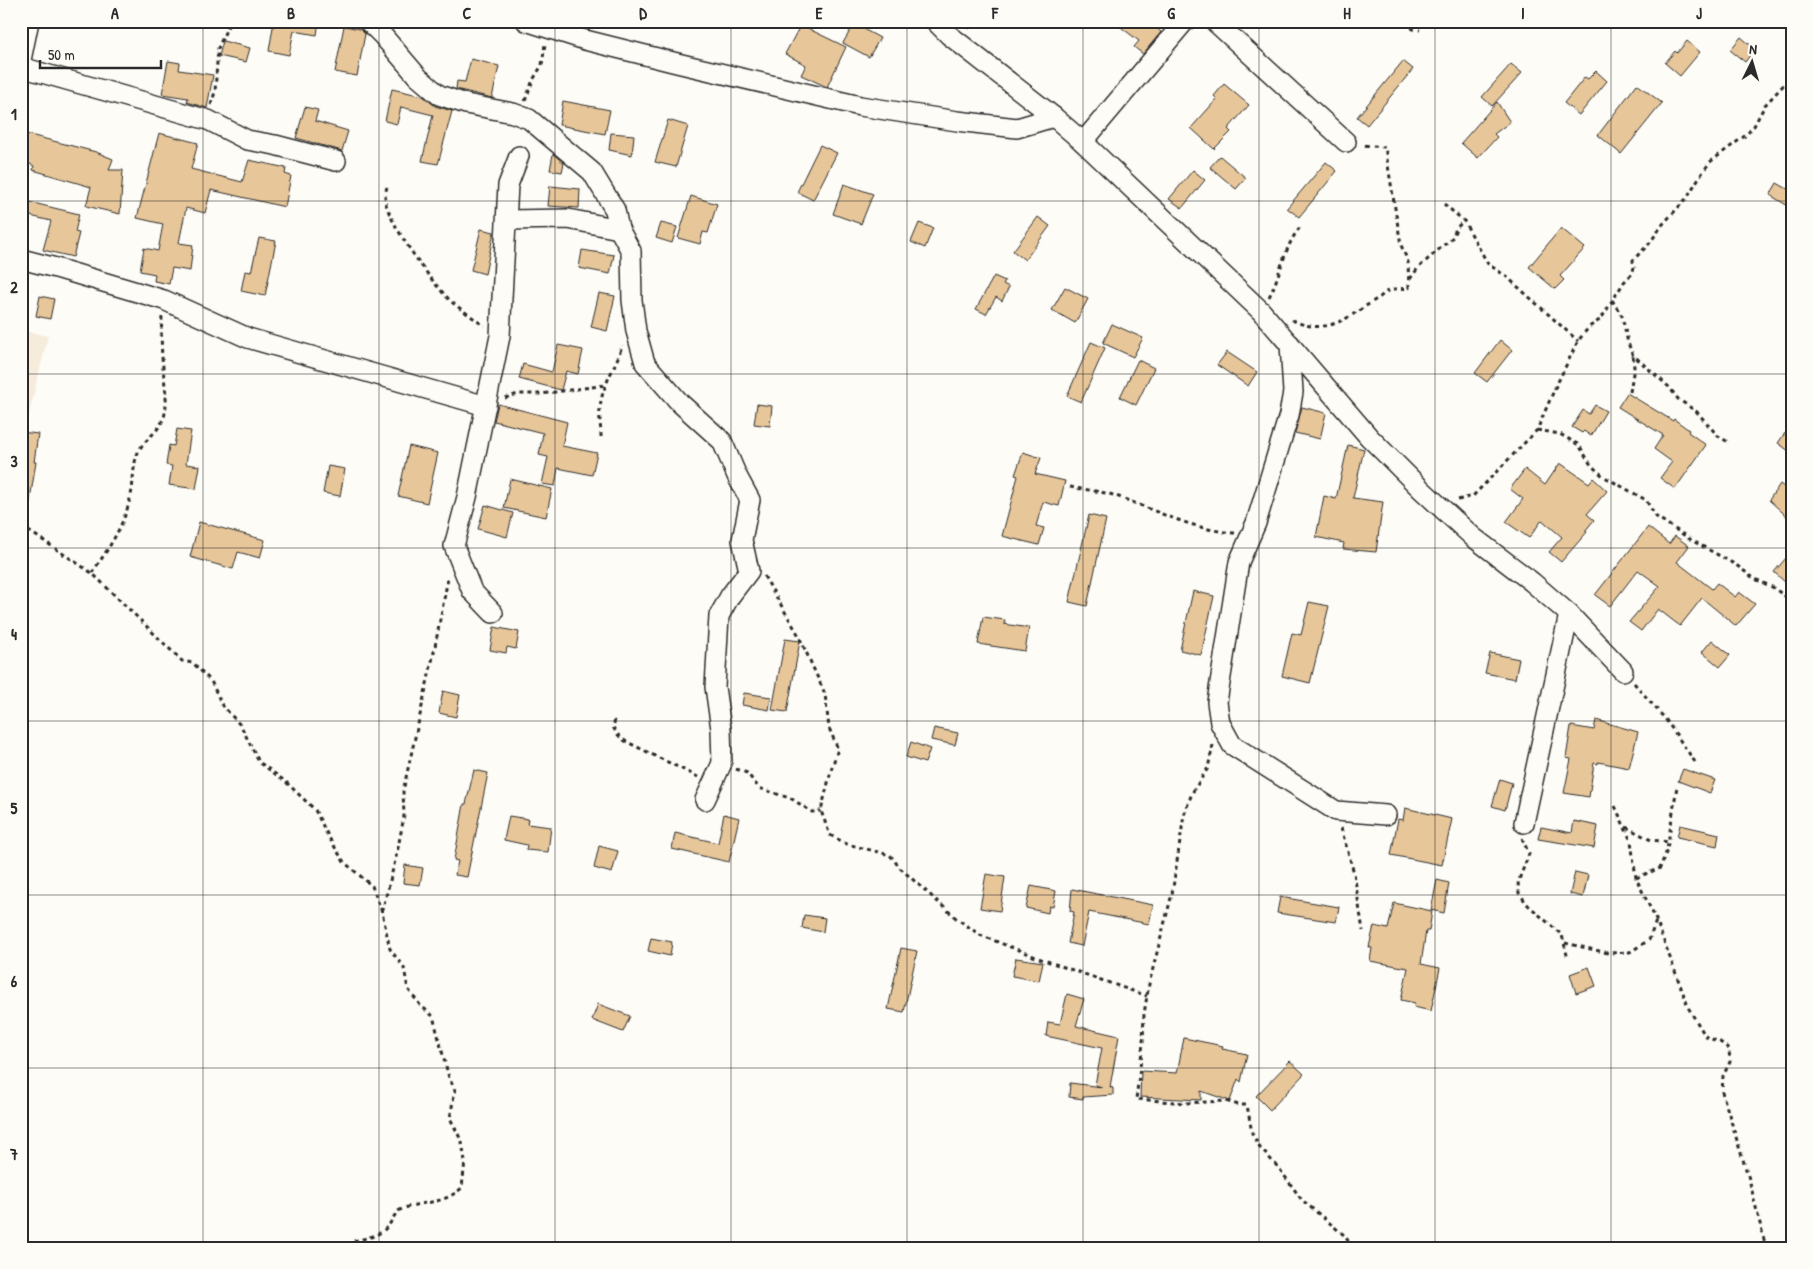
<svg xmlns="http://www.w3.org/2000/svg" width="1814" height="1269" font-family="'Patrick Hand',sans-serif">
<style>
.built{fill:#f6ecdb}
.building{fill:#e7c699;stroke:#2b2b2b}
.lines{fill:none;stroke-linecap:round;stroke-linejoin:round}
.street-casing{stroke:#2b2b2b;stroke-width:22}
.path{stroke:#2b2b2b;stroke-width:3;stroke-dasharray:4 4;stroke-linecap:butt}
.street{stroke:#fdfcf7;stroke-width:19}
.grid{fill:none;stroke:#2b2b2b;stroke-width:1;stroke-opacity:0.55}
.neatline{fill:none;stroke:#2b2b2b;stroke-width:2}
.grid-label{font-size:16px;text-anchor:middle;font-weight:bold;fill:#2b2b2b}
</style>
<rect width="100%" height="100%" fill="#fdfcf7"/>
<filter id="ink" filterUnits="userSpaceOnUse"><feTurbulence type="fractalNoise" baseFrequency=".02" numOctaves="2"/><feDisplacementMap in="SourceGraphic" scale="10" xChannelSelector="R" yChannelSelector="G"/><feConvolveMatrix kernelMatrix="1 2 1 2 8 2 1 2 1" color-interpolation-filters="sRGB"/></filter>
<g filter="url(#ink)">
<path class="built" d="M21,330L48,336L21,446Z"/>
<g class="building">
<path d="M274,21H319L317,35L294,31L289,55L269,51Z"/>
<path d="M1113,21H1149L1161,32L1143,54L1134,47L1139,41Z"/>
<path d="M801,24L813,31L846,47L827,87L801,75L806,65L785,54Z"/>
<path d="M854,24L880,38L869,57L843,43Z"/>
<path d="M344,26L360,29L365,34L357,76L335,72Z"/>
<path d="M1741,37L1755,49L1745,62L1730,50Z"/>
<path d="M223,41L250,48L246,62L219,56Z"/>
<path d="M1687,41L1700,52L1680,76L1665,63L1675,51L1677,53Z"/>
<path d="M471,59L499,66L492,98L456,89L457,81L465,82Z"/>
<path d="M168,61L180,63L179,70L213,75L207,108L187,102L188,98L162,94Z"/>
<path d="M1403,61L1413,69L1367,125L1357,117Z"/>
<path d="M1511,64L1522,73L1492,106L1482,97Z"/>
<path d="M1596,71L1607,81L1579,115L1564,103L1585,77L1588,79Z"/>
<path d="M1224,84L1249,105L1228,129L1231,132L1214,149L1191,128L1217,99L1214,96Z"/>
<path d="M1637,84L1662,103L1621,154L1598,135Z"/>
<path d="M392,89L423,96L435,106L452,111L438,164L422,161L433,115L401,107L397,124L385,121Z"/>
<path d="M563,101L610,110L605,134L559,125Z"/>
<path d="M1497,102L1510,122L1494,134L1497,137L1478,158L1461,143Z"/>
<path d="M305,107L318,110L315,121L348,131L342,151L296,138Z"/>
<path d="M668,120L688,126L676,167L655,162Z"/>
<path d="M159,133L198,143L191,169L242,182L249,160L286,168L285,174L291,176L285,207L211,190L205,213L186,208L179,243L193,245L190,271L172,268L169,284L154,281L155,274L140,271L144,248L158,251L163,224L137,218Z"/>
<path d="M611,133L634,135L632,155L609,150Z"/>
<path d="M26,134L96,152L113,159L109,170H123L120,214L86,206L91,187L33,170L34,166L21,160V151Z"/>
<path d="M820,145L837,153L813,200L797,192Z"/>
<path d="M553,154L564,163L562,172L550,170Z"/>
<path d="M1220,156L1246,178L1236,189L1210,167Z"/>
<path d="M1326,162L1337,171L1299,217L1287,208Z"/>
<path d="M1193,170L1205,180L1182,208L1169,199Z"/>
<path d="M1777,183L1793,192V209L1770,195Z"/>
<path d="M844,184L873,194L861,224L833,214Z"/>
<path d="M550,186L580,189L579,208L548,206Z"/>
<path d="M691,196L717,204L708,233L703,232L700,244L678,238Z"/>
<path d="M29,202L79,214L75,232L79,233L73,257L43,250L51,221L26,215Z"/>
<path d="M1038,217L1050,226L1025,260L1013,251Z"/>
<path d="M661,223L677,227L672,243L656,238Z"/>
<path d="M919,223L933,228L925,248L911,242Z"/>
<path d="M1561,228L1585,248L1560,276L1564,280L1555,289L1529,267Z"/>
<path d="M481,229L494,232L485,274L471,270Z"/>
<path d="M259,238L276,241L265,296L241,291L245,271L251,272Z"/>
<path d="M582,250L614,255L610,274L579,268Z"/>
<path d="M994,276L1005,281L1003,284L1009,287L1002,301L996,297L986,314L976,309Z"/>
<path d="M1065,287L1088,299L1075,323L1052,310Z"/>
<path d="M599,293L615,296L607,331L591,327Z"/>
<path d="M40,296L54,299L50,319L36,316Z"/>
<path d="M1112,324L1143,338L1133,357L1103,343Z"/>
<path d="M1500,340L1512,350L1487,382L1475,373Z"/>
<path d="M1091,342L1105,348L1081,402L1067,396Z"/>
<path d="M558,345L583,350L578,374L566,371L561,390L519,379L523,364L552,372Z"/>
<path d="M1227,352L1257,372L1248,386L1217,365Z"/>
<path d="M1138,360L1154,368L1136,405L1120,397Z"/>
<path d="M1627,393L1673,421L1674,419L1689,430L1688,432L1706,445L1675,489L1660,478L1672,462L1654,449L1663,435L1618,407Z"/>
<path d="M498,404L567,422L562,446L597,453L592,475L558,468L555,486L542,484L548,457L539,455L543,433L494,421Z"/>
<path d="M757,404L772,406L770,426L754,424Z"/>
<path d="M1595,405L1606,411L1591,436L1584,431L1582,433L1572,427L1583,410L1589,414Z"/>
<path d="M1302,407L1326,413L1320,439L1295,433Z"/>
<path d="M177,429L191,431L186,464L200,466L196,489L169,485L172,466L166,465L169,445L174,446Z"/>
<path d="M21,432L38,434L34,462H36L29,506H21Z"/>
<path d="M1785,433L1793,439V454L1778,443Z"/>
<path d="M1348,445L1364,449L1353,498L1383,502L1376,552L1343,549L1344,543L1316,537L1324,496L1336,499Z"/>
<path d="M409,446L438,453L427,503L398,496Z"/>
<path d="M1023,452L1041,458L1035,474L1065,481L1059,506L1043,502L1036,526L1044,528L1039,545L1002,536L1018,476L1015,475Z"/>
<path d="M1560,463L1589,483L1593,478L1607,491L1587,514L1594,520L1585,531L1587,532L1561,562L1549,552L1562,537L1542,520L1529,538L1506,522L1523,499L1510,489L1525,469L1545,485Z"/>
<path d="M328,466L345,469L340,496L323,493Z"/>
<path d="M510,479L552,489L546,517L504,508Z"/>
<path d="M1780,484L1793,494V522L1769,500Z"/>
<path d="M485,505L513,513L507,537L478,529Z"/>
<path d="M1089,515L1106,519L1087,606L1069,602Z"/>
<path d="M199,522L265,540L260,558L238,552L233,569L190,557Z"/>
<path d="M1648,527L1669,544L1675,536L1689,546L1677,562L1712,589L1717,583L1735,597L1739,592L1755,604L1736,626L1702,598L1680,626L1658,609L1641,631L1629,622L1660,586L1638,570L1610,606L1595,595Z"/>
<path d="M1793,550V577L1787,584L1774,572Z"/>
<path d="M1193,591L1214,596L1201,655L1180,650Z"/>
<path d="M1309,602L1329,606L1310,683L1282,676L1292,633L1301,635Z"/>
<path d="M983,617L1005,620L1004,624L1029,628L1025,651L978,644Z"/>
<path d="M494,627L519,632L516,649L507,647L506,653L490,650Z"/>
<path d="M785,639L800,641L787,712L772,710Z"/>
<path d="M1712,640L1730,655L1720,667L1702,652Z"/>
<path d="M1490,653L1519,659L1515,679L1485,673Z"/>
<path d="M443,691L460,695L456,717L439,713Z"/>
<path d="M744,693L771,697L769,710L742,705Z"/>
<path d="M1596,720L1638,732L1629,768L1598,762V764L1594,763L1589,797L1564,793L1571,759L1566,758L1571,726L1594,730Z"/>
<path d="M934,728L958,733L955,745L931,740Z"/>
<path d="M911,742L930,749L925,763L906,757Z"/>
<path d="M1683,769L1715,780L1710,793L1678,781Z"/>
<path d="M474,770L488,773L467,877L455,875L458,861L454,860L464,804H466Z"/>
<path d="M1500,779L1512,783L1505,810L1492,806Z"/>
<path d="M1405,808L1452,819L1442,865L1391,855L1398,819L1403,820Z"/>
<path d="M724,814L739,818L729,862L672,849L675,833L718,843Z"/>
<path d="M509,816L528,819L527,824L551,827L548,852L526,850L527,845L504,840Z"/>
<path d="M1574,821L1598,826L1594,848L1538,839L1541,827L1572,833Z"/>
<path d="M1680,825L1719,834L1717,846L1677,837Z"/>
<path d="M599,846L618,851L612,873L594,868Z"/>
<path d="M405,865L423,868L420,885L403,883Z"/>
<path d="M1575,872L1588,875L1583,897L1570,894Z"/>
<path d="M986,874L1005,877L1000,911L980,908Z"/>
<path d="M1437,880L1449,883L1444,913L1431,910Z"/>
<path d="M1031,886L1056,891L1053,907L1049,906L1048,913L1026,908Z"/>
<path d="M1072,889L1153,905L1149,924L1089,912L1082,946L1068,943L1074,912L1070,911Z"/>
<path d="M1280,897L1339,907L1336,922L1277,913Z"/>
<path d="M1394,903L1432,911L1429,931H1426L1421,964L1440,968L1431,1011L1414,1007L1415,1003L1401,1000L1408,968L1370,961L1372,948L1369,947L1374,926L1388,929Z"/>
<path d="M804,915L825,918L823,932L802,928Z"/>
<path d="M651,938L672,942L670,956L648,951Z"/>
<path d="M901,948L917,951L904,1012L888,1009Z"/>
<path d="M1016,958L1043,962L1039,981L1012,976Z"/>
<path d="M1589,967L1596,986L1576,993L1570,974Z"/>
<path d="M1067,994L1084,999L1076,1026L1119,1036L1110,1087L1113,1088V1095L1083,1097V1099L1069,1097L1070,1083L1102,1087L1095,1085L1102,1048L1046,1036L1048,1022L1060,1024Z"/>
<path d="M598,1004L630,1016L623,1032L592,1020Z"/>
<path d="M1184,1038L1223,1046L1222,1049L1247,1054L1241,1082L1238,1079L1230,1101L1201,1091V1100L1140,1097L1141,1071L1177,1073Z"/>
<path d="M1290,1061L1304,1074L1270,1110L1256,1096Z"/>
</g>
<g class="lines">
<defs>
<g id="street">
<path d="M368,21L383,36L418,77L439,95L466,104L513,113L529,119L592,172L615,210L619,229L631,251L632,300L636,331L645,363L680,403L722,441L737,476L750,500L742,540L749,571L730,596L719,616L715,687L721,729L722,763L705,800"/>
<path d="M526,21L585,40L677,63L860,106L957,121L1017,128L1054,117"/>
<path d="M935,21L949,35L1054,117L1083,142L1261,311L1369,437L1422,490L1473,537L1532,582L1569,614L1623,671"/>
<path d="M1214,21L1346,142"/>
<path d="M21,60L29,21"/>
<path d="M21,67L208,120L247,140L275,145L336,161"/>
<path d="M1083,142L1185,21"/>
<path d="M507,220L568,219L619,229"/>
<path d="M21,259L56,268L164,300L248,338L486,406"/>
<path d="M1290,344L1293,392L1289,415L1256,523L1239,562L1217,702L1220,723L1232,745L1336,811L1386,815"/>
<path d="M493,613L472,591L454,546L467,497L500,336L508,185L519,156"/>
<path d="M1524,823L1569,614"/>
</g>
</defs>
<use href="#street" class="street-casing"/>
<g class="path">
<path d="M1408,21V24L1413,29L1420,30"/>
<path d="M968,28L980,21"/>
<path d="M525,101L533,80L542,65L545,44"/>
<path d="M211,105L215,92L218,48L230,21"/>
<path d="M387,187C386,190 385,195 385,198C385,219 436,289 453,303C463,311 474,318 484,326"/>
<path d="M1444,204L1464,221L1488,264L1507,277L1578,341"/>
<path d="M1410,279L1418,268L1453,237L1456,228L1464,221"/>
<path d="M1269,297C1281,274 1284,246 1301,226"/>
<path d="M1612,300L1622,316L1628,343L1633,355L1669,387L1678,399L1697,412L1718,436L1730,443"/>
<path d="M1292,320C1329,338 1350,315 1380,297C1383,295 1386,291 1390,290C1395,288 1403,289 1409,288L1408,262L1401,245L1385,147L1361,145"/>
<path d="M1630,392L1634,367L1633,356"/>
<path d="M505,398L518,394H541L606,385"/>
<path d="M1537,430L1560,434L1579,445L1591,465L1603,476L1646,500L1655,516L1693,541L1736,565L1755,579L1772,587L1785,596L1793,606"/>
<path d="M601,437C601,428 599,418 600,409C601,386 617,366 622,345"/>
<path d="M1070,487C1085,490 1102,491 1116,496C1155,510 1193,530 1235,533"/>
<path d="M1458,500L1473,496L1537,430L1555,388L1578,341L1589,327L1601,319L1624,282L1631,275L1634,268L1633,260L1649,244L1663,224L1686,199L1700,176L1710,162L1746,135L1754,126L1765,105L1793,75"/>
<path d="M21,527L32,533L92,573L182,661L193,663L211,681L222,705L241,726L259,762L286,782L315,810L328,836L344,862L372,886L382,912L390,949L404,968L408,989L420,1005L433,1016L449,1078L455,1090L450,1118L462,1142L465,1161L462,1188C439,1207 425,1199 400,1210C394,1213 392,1223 386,1228C378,1237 365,1238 354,1241"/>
<path d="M92,573C108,549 123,528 130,499C135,481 131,468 139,450C147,437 162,430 165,413C168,398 164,382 163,367C161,351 161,333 162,317"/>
<path d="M764,576L798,634L825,694L829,728L838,749L832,767L821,811L830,835L847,844L890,855L900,868L956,918L980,935L1041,959L1147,996"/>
<path d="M1634,683L1666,720L1695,762"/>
<path d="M615,720L613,727L617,734L625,741L698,777"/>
<path d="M1213,745L1208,768L1192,793L1184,815L1172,894L1149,984L1144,1014L1143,1043L1136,1099L1186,1103L1225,1101L1239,1105H1247L1252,1133L1260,1148L1278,1167L1302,1200L1344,1235L1353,1248"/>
<path d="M736,769L747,773L759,788L792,799L812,812L821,811"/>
<path d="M1615,806L1631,841L1636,878L1656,920L1689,1009L1706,1037L1720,1042L1729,1049L1730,1062L1723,1076L1722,1092L1749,1179L1766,1248"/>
<path d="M1626,827L1651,840L1669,842"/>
<path d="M1341,828L1354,873L1363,931"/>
<path d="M1522,838L1529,854L1518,882L1519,893L1528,905L1562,935L1568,959"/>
<path d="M1636,878L1660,868L1667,850L1677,786"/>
<path d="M382,912L397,853L404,816L403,791L433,657L448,578"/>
<path d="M1565,943L1608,953L1630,952L1649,940L1656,921"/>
</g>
<use href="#street" class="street"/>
</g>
</g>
<path class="grid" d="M203,21V1248M379,21V1248M555,21V1248M731,21V1248M907,21V1248M1083,21V1248M1259,21V1248M1435,21V1248M1611,21V1248M21,201H1793M21,374H1793M21,548H1793M21,721H1793M21,895H1793M21,1068H1793"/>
<rect width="1814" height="1269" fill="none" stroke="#fdfcf7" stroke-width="55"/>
<g transform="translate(1752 62) rotate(5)" stroke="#fdfcf7" stroke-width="4" paint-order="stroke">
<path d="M0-4L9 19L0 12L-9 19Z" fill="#2b2b2b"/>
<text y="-8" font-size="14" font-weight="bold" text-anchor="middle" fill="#2b2b2b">N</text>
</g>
<path d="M40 60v8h121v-8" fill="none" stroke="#2b2b2b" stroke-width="2.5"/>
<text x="48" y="60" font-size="15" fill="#2b2b2b" stroke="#fdfcf7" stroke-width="4" paint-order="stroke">50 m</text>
<rect x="28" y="28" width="1758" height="1214" class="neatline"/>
<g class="grid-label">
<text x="115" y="19">A</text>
<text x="291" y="19">B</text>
<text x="467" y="19">C</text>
<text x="643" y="19">D</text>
<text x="819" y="19">E</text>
<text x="995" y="19">F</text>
<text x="1171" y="19">G</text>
<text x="1347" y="19">H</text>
<text x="1523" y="19">I</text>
<text x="1699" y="19">J</text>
<text x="14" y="120">1</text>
<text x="14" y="293">2</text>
<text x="14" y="467">3</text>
<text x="14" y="640">4</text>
<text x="14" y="814">5</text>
<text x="14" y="987">6</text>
<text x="14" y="1160">7</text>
</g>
</svg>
